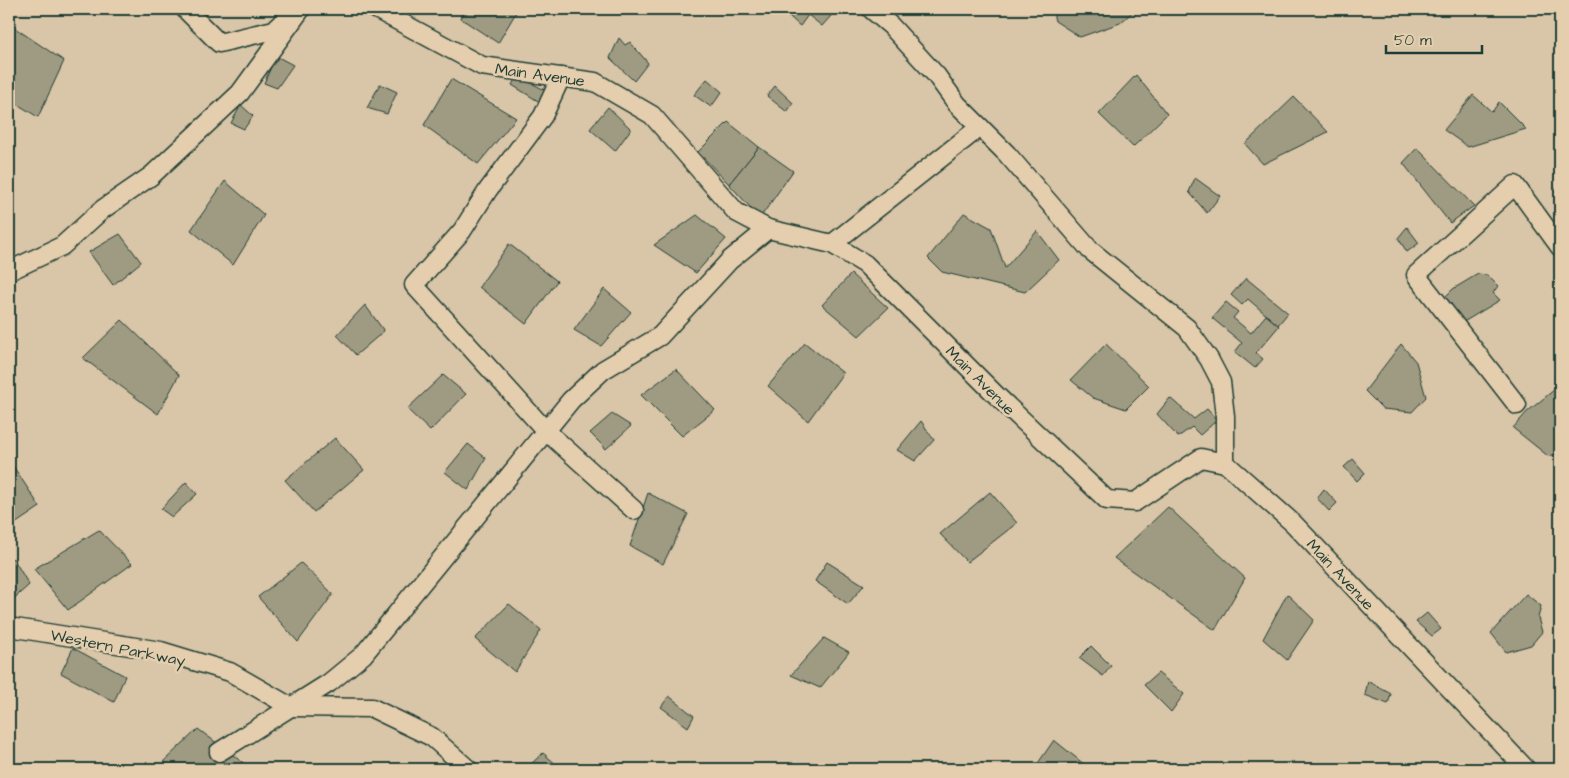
<svg xmlns="http://www.w3.org/2000/svg" width="1569" height="778" font-family="'Architects Daughter',sans-serif">
<style>
.building{fill:#9f9b83;stroke:#1f3d34}
.lines{fill:none;stroke-linecap:round;stroke-linejoin:round}
.minor-casing{stroke:#1f3d34;stroke-width:21}
.minor{stroke:#e5ceae;stroke-width:18}
.labels{text-anchor:middle;stroke-width:5;stroke-linejoin:round;paint-order:stroke}
.street-label{font-size:16px;fill:#1f3d34;stroke:#e5ceae}
</style>
<rect width="100%" height="100%" fill="#d9c5a7"/>
<filter id="ink" filterUnits="userSpaceOnUse"><feTurbulence type="fractalNoise" baseFrequency=".02" numOctaves="2"/><feDisplacementMap in="SourceGraphic" scale="10" xChannelSelector="R" yChannelSelector="G"/><feConvolveMatrix kernelMatrix="1 2 1 2 8 2 1 2 1" color-interpolation-filters="sRGB"/></filter>
<g filter="url(#ink)">
<g class="building">
<path d="M465,9H518L498,43L460,18Z"/>
<path d="M781,9L810,10L837,9L822,26L808,15L800,26Z"/>
<path d="M1052,9H1136L1120,23L1080,37L1055,21Z"/>
<path d="M9,24L64,61L38,117L9,99Z"/>
<path d="M619,38L625,45L630,42L648,63L634,81L610,58Z"/>
<path d="M276,56L293,65L277,88L264,83Z"/>
<path d="M1136,75L1167,114L1133,147L1099,114Z"/>
<path d="M517,76L547,91L543,104L512,85Z"/>
<path d="M451,79L516,118L478,164L424,125Z"/>
<path d="M707,79L722,92L711,107L694,95Z"/>
<path d="M380,84L397,92L387,114L367,108Z"/>
<path d="M775,86L793,103L787,112L767,96Z"/>
<path d="M1473,95L1492,112L1499,102L1526,129L1468,147L1444,130Z"/>
<path d="M1294,97L1328,132L1263,164L1245,144Z"/>
<path d="M241,105L253,116L244,129L231,123Z"/>
<path d="M608,107L631,129L615,151L590,129Z"/>
<path d="M728,122L759,147L729,184L698,152Z"/>
<path d="M759,147L793,171L760,218L729,184Z"/>
<path d="M1417,148L1474,206L1450,223L1403,163Z"/>
<path d="M1195,178L1220,196L1207,213L1189,192Z"/>
<path d="M225,181L264,215L233,265L191,230Z"/>
<path d="M1560,182V193L1555,191Z"/>
<path d="M964,213L991,228L1005,268L1037,231L1059,260L1025,292L942,272L928,258Z"/>
<path d="M697,215L726,239L696,273L654,245Z"/>
<path d="M1407,227L1419,243L1407,252L1398,238Z"/>
<path d="M120,234L141,262L113,285L89,252Z"/>
<path d="M509,244L557,281L526,324L479,287Z"/>
<path d="M851,274L888,308L859,336L822,305Z"/>
<path d="M1478,274L1487,275L1498,286L1493,293L1500,300L1457,326L1440,302L1453,289Z"/>
<path d="M1246,278L1288,313L1278,325L1248,299L1242,305L1231,295Z"/>
<path d="M604,289L631,312L601,346L574,330Z"/>
<path d="M1226,302L1238,312L1233,318L1251,333L1266,315L1279,326L1256,353L1263,359L1255,368L1235,352L1242,343L1212,318Z"/>
<path d="M365,305L384,331L356,355L337,335Z"/>
<path d="M122,320L179,375L158,414L83,358Z"/>
<path d="M805,343L843,373L808,421L768,386Z"/>
<path d="M1106,344L1149,386L1126,409L1093,398L1071,380Z"/>
<path d="M1401,344L1416,362L1426,397L1412,412L1383,409L1365,391Z"/>
<path d="M676,369L715,410L682,436L641,395Z"/>
<path d="M443,375L466,394L430,431L407,409Z"/>
<path d="M1560,385V453L1548,456L1513,428L1527,412Z"/>
<path d="M1170,398L1194,419L1207,409L1217,420L1200,435L1192,427L1178,437L1157,414Z"/>
<path d="M612,414L631,426L606,449L590,433Z"/>
<path d="M921,421L934,440L915,461L897,450Z"/>
<path d="M335,438L364,470L314,512L285,480Z"/>
<path d="M468,444L486,458L468,490L445,472Z"/>
<path d="M1353,459L1365,473L1357,481L1344,467Z"/>
<path d="M9,460L40,507L9,528Z"/>
<path d="M186,482L197,494L172,517L161,509Z"/>
<path d="M1324,489L1337,503L1329,511L1317,498Z"/>
<path d="M990,492L1017,523L967,562L940,534Z"/>
<path d="M648,493L688,514L663,564L630,546Z"/>
<path d="M1168,507L1245,578L1215,630L1114,558Z"/>
<path d="M99,530L132,564L68,610L34,569Z"/>
<path d="M13,558L29,585L9,603V562Z"/>
<path d="M827,562L864,585L848,604L815,581Z"/>
<path d="M301,563L333,594L298,642L258,597Z"/>
<path d="M1287,594L1314,620L1287,660L1263,639Z"/>
<path d="M1526,594L1541,606L1538,618L1542,632L1531,645L1506,652L1491,633Z"/>
<path d="M509,604L541,630L515,672L475,639Z"/>
<path d="M1427,613L1441,629L1432,636L1416,622Z"/>
<path d="M824,638L849,652L820,688L791,675Z"/>
<path d="M1091,646L1111,666L1103,676L1079,658Z"/>
<path d="M73,648L125,676L114,702L61,673Z"/>
<path d="M1158,673L1184,694L1171,712L1144,685Z"/>
<path d="M1368,681L1391,694L1388,704L1365,695Z"/>
<path d="M669,696L694,716L688,727L661,707Z"/>
<path d="M198,729L246,765L242,769H171L164,761Z"/>
<path d="M1054,740L1090,769H1034Z"/>
<path d="M543,753L558,766L555,769H536L531,764Z"/>
</g>
<g class="lines">
<defs>
<g id="minor">
<path d="M185,9L219,43L274,30L288,17"/>
<path d="M376,9L482,66L595,82L652,115L736,212L768,229L832,244L865,264L998,397L1107,500L1135,502L1201,458L1225,463L1294,524L1526,769"/>
<path d="M871,9L891,26L936,75L957,104L1007,154L1090,250L1187,328L1209,359L1221,382L1225,416V463"/>
<path d="M561,77L543,116L488,190L462,231L414,285L546,431L634,510"/>
<path d="M832,244L980,127"/>
<path d="M9,271L62,246L103,209L151,176L240,93L301,9"/>
<path d="M1517,405L1416,275L1515,185L1560,247"/>
<path d="M9,627L161,651L230,672L291,707L372,708L432,737L468,769"/>
<path d="M219,752L329,683L363,655L571,400L603,370L660,336L730,260L768,229"/>
</g>
</defs>
<use href="#minor" class="minor-casing"/>
<use href="#minor" class="minor"/>
</g>
</g>
<g class="labels">
<g class="street-label">
<text transform="translate(540 74) rotate(8)" y="6">Main Avenue</text>
<text transform="translate(981 380) rotate(45)" y="6">Main Avenue</text>
<text transform="translate(1341 574) rotate(47)" y="6">Main Avenue</text>
<text transform="translate(118 647) rotate(11)" y="6">Western Parkway</text>
</g>
</g>
<rect width="1569" height="778" fill="none" stroke="#e5ceae" stroke-width="30"/>
<rect x="15" y="15" width="1539" height="748" fill="none" stroke="#1f3d34" stroke-width="2" filter="url(#ink)"/>
<path d="M1386 45v8h96v-8" fill="none" stroke="#1f3d34" stroke-width="2.5"/>
<text x="1394" y="45" font-size="15" fill="#1f3d34" stroke="#e5ceae" stroke-width="4" paint-order="stroke">50 m</text>
</svg>
